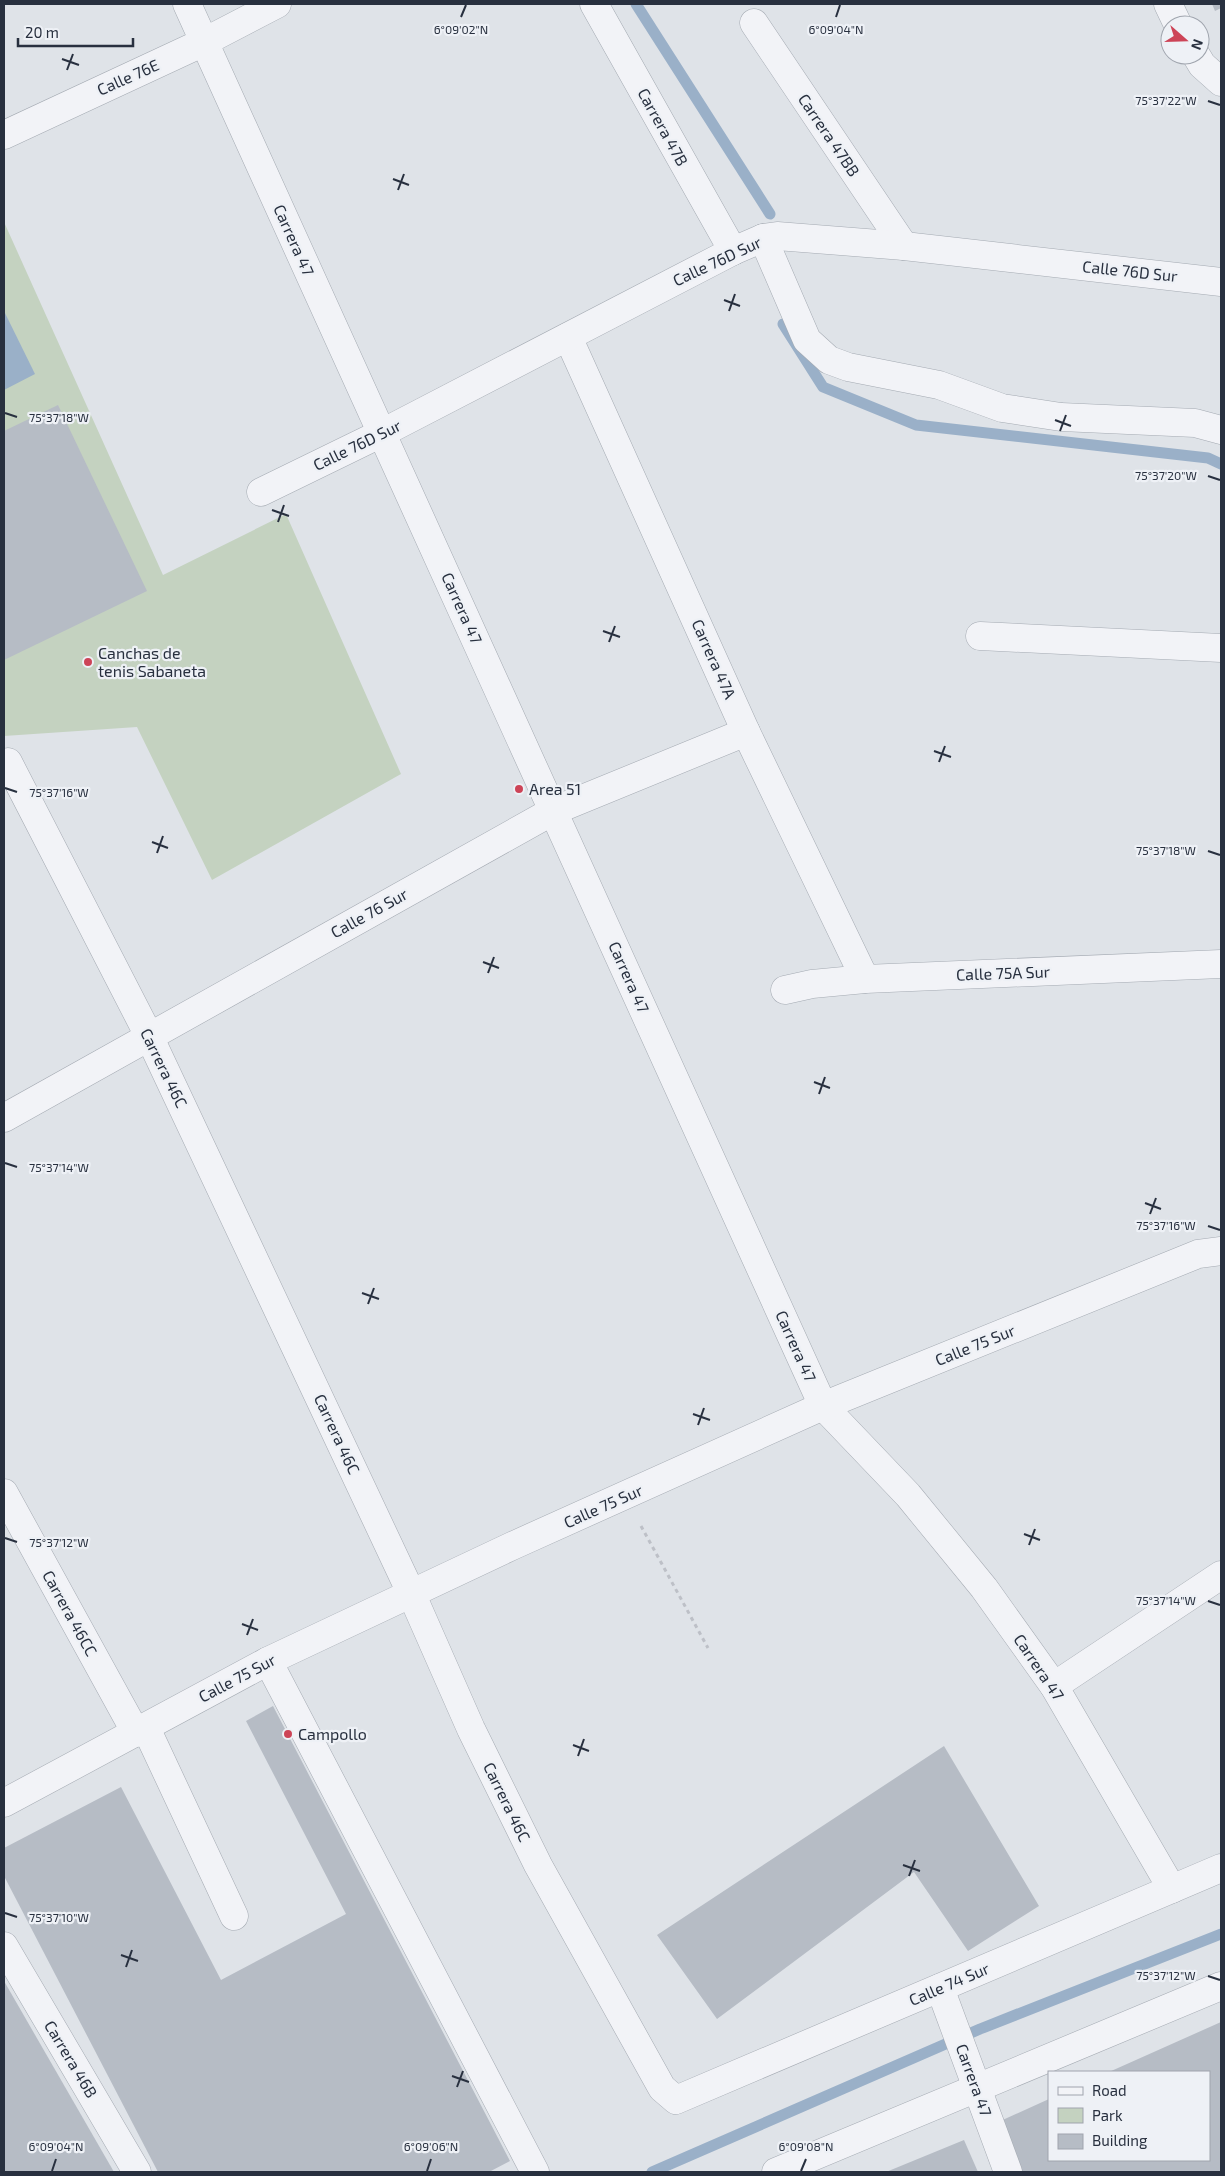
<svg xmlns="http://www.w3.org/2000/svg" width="1225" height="2176" font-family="'Exo 2',sans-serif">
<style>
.green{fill:#c4d2c0}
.water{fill:#9ab0c8}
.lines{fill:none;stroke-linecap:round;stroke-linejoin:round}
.stream{stroke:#9ab0c8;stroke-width:11}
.building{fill:#b6bcc5}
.minor-casing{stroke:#a4aab2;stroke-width:29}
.path{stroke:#bdc0c7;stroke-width:3;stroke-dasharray:4 4;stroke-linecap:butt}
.minor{stroke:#f2f3f7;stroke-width:28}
.ticks{fill:none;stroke:#28303f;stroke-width:2}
.poi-dot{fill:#cd4457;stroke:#eef1f6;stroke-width:2}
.labels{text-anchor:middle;stroke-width:4.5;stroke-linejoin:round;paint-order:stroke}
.street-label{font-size:16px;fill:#28303f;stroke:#eef1f6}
.poi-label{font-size:16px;fill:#28303f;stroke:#eef1f6;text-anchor:start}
.ticks-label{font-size:12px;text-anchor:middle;fill:#28303f;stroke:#eef1f6;stroke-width:4.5;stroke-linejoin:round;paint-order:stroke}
</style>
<rect width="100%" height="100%" fill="#dfe3e8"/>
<path class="green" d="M4,222L163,575L286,514L401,774L212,880L137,727L4,736Z"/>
<path class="water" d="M4,311L35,374L4,390Z"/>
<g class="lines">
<g class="stream">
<path d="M636,4L770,214"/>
<path d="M783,324L823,387L916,425L1208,458L1221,464"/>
<path d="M652,2172L980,2029L1221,1934"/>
</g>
</g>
<g class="building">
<path d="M1212,4H1221V8L1215,11Z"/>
<path d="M58,405L147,591L4,660V431Z"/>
<path d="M273,1706L510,2161L489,2172H158L4,1876V1848L121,1787L221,1980L346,1914L246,1721Z"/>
<path d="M944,1746L1039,1906L968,1951L914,1872L717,2019L657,1935Z"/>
<path d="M4,1981L114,2172H4Z"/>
<path d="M1221,2022V2172H1018L996,2123L1049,2099V2160H1209V2072H1109Z"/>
<path d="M964,2140L978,2172H886Z"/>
</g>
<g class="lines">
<defs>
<g id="minor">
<path d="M187,4L823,1406L908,1495L984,1588L1054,1686L1172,1889"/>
<path d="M594,4L733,251"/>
<path d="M1168,4L1178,25"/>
<path d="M754,23L904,246"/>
<path d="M1196,55L1202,65L1221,82"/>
<path d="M4,135L204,42L277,4"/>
<path d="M763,238L807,340L829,360L848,367L939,385L1002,408L1061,417L1195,423L1221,430"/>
<path d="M568,337L746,732L865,979"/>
<path d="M261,492L382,433L733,251L763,238L777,236L904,246L1221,282"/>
<path d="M980,636L1221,648"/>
<path d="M8,762L149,1036L412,1595L471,1729L538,1865L662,2088L676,2100L1221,1868"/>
<path d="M785,990L812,984L865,979L1221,964"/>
<path d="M4,1118L553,811L746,732"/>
<path d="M4,1493L136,1733"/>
<path d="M268,1661L535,2172"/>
<path d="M1054,1686L1221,1575"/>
<path d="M146,1728L234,1916"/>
<path d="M4,1803L268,1661L512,1546L823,1406L1198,1254L1221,1251"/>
<path d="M4,1946L137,2172"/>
<path d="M940,1988L1008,2172"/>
<path d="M776,2172L1221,1986"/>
</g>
</defs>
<use href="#minor" class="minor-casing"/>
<path class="path" d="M641,1526L708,1648"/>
<use href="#minor" class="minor"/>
</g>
<path class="ticks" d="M461,17L466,5M836,17L840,5M62,59L79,65M67,70L73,54M1208,101L1220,105M393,179L409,185M398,190L404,174M724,300L740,306M729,311L735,294M5,413L17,417M1055,420L1071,426M1060,431L1066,415M1208,476L1220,480M272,510L289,516M278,522L284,505M603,631L620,637M609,642L615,626M934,751L951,757M939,762L945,746M5,788L17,792M152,842L168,848M1208,851L1220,855M157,853L163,836M483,962L499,968M488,973L494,957M814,1082L830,1088M819,1094L825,1077M5,1163L17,1167M1145,1203L1161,1209M1150,1214L1156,1198M1208,1226L1220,1230M362,1293L379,1299M368,1304L374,1288M693,1414L710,1420M698,1425L704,1408M1024,1534L1040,1540M5,1538L17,1542M1029,1545L1035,1529M1208,1601L1220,1605M242,1624L258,1630M247,1635L253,1619M573,1745L589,1751M578,1756L584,1739M903,1865L920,1871M909,1876L915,1860M5,1913L17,1917M121,1955L138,1961M126,1967L132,1950M1208,1976L1220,1980M452,2076L469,2082M457,2087L463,2071M52,2171L56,2159M427,2171L431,2159M801,2171L806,2159"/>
<g class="poi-dot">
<circle cx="88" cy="662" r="5"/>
<circle cx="519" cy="789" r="5"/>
<circle cx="288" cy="1734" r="5"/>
</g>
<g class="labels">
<g class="street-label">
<text transform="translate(128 77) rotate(-24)" y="6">Calle 76E</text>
<text transform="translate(663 127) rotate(61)" y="6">Carrera 47B</text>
<text transform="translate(829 135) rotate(56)" y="6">Carrera 47BB</text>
<text transform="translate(294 240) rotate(66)" y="6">Carrera 47</text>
<text transform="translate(717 261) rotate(-25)" y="6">Calle 76D Sur</text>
<text transform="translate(1130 271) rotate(6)" y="6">Calle 76D Sur</text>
<text transform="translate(357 445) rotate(-26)" y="6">Calle 76D Sur</text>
<text transform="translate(462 608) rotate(66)" y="6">Carrera 47</text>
<text transform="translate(714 659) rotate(66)" y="6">Carrera 47A</text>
<text transform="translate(369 913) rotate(-29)" y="6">Calle 76 Sur</text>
<text transform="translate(1003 973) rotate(-2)" y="6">Calle 75A Sur</text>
<text transform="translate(629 977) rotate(66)" y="6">Carrera 47</text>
<text transform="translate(164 1068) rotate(64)" y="6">Carrera 46C</text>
<text transform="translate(975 1345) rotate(-22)" y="6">Calle 75 Sur</text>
<text transform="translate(796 1346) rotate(66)" y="6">Carrera 47</text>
<text transform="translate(337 1434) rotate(65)" y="6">Carrera 46C</text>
<text transform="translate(603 1506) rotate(-24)" y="6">Calle 75 Sur</text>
<text transform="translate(70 1613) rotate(61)" y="6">Carrera 46CC</text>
<text transform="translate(1039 1667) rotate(56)" y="6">Carrera 47</text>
<text transform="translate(237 1678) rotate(-28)" y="6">Calle 75 Sur</text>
<text transform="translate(507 1802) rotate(64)" y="6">Carrera 46C</text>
<text transform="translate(949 1984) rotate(-23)" y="6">Calle 74 Sur</text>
<text transform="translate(71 2059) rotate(59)" y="6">Carrera 46B</text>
<text transform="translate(974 2080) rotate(70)" y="6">Carrera 47</text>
</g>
<g class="poi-label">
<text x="98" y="659">Canchas de<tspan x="98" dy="18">tenis Sabaneta</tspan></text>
<text x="529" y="795">Area 51</text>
<text x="298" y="1740">Campollo</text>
</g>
</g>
<g class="ticks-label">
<text x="461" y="34">6°09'02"N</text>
<text x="836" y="34">6°09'04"N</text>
<text x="1166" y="105">75°37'22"W</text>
<text x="59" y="422">75°37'18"W</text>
<text x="1166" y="480">75°37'20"W</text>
<text x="59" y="797">75°37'16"W</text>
<text x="1166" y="855">75°37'18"W</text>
<text x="59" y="1172">75°37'14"W</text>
<text x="1166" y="1230">75°37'16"W</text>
<text x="59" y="1547">75°37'12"W</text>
<text x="1166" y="1605">75°37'14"W</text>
<text x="59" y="1922">75°37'10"W</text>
<text x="1166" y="1980">75°37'12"W</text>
<text x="56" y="2151">6°09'04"N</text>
<text x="431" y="2151">6°09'06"N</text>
<text x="806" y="2151">6°09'08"N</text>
</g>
<rect width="1225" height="2176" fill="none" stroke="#28303f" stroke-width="10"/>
<rect x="1048" y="2071" width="162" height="90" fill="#eef1f6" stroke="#9fa4ad"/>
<rect x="1058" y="2087" width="25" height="8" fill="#f2f3f7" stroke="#9fa4ad"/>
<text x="1092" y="2096" font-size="15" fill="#28303f">Road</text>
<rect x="1058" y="2108" width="25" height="15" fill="#c4d2c0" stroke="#9fa4ad"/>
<text x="1092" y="2121" font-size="15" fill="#28303f">Park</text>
<rect x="1058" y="2134" width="25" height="15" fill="#b6bcc5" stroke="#9fa4ad"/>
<text x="1092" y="2146" font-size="15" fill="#28303f">Building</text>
<g transform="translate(1185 40) rotate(110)"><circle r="24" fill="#eef1f6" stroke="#9fa4ad"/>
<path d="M0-4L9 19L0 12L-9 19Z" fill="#cd4457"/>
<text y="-8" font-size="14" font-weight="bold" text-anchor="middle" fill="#28303f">N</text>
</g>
<path d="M18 38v8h115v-8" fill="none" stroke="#28303f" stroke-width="2.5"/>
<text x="25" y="38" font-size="15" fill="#28303f" stroke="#eef1f6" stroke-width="4" paint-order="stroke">20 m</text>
</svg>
